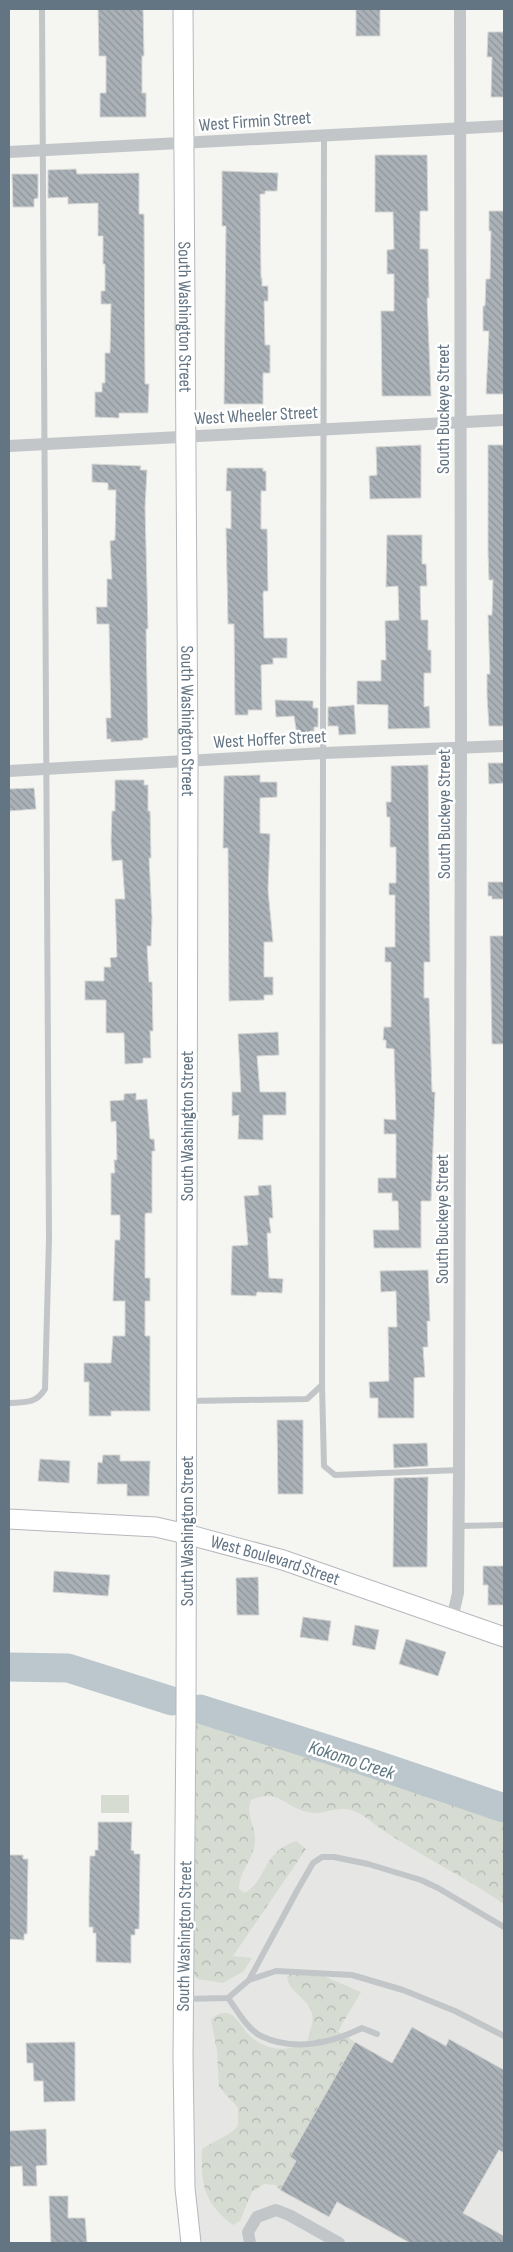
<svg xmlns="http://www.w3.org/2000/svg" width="513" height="2252" font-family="'Sofia Sans Condensed',sans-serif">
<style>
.built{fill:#e6e7e5}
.forest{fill:url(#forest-crowns)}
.pitch{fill:#d6dcd2}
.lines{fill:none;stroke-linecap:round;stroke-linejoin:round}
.river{stroke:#bbc7cc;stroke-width:29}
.building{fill:url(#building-back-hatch);stroke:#d6d6d4}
.secondary-casing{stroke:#b4b9be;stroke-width:21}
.service{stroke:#c2c6c9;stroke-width:6}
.minor{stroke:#c2c6c9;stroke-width:12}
.secondary{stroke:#fff;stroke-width:19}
.labels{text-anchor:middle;stroke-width:5;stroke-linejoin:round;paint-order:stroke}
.street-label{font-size:18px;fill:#637483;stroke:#fff}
.water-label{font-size:19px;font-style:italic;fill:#5f7780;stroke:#fff}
</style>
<defs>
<pattern id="forest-crowns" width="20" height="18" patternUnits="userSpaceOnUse" patternTransform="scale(1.25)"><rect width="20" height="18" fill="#d6dcd2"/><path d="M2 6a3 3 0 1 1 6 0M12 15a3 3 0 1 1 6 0" fill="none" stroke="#b1b7b0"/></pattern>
<pattern id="building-back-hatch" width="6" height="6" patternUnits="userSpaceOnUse" patternTransform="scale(1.25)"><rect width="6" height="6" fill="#aab2b8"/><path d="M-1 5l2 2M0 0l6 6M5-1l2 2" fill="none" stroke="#8e959b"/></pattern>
</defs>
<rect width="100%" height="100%" fill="#f5f5f1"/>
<path class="built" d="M186,1705L374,1764L504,1808V2243H191Z"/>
<g class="forest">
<path d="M186,1705L374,1764L504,1808V1904C465,1877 423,1857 384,1831C371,1823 361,1810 345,1809C332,1808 319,1816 307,1812C283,1806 278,1788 251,1800C245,1815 256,1826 255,1841C254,1859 239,1871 239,1889L245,1893C268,1879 261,1853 296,1841L306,1849L233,1956L252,1958L244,1971L223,1983L198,1979L184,1967Z"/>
<path d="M291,1974H319L361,1992L338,2031L355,2042L290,2157L296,2161L280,2190L275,2185L264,2184L252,2192L240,2221L233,2225C203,2202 201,2185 202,2149C215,2140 228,2137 238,2126V2108L219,2087L217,2051L211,2020C216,2014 225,2010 232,2015C239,2020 244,2030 250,2036C267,2051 289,2053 307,2041C310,2033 314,2021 312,2013C307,1997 289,1993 287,1977Z"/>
</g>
<rect class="pitch" x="101" y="1795" width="28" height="18"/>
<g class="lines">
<g class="river">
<path d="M9,1667L68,1668L172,1701"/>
<path d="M200,1709L374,1764L504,1808"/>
</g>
</g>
<g class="building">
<path d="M98,9H143L144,56H142V93H146V117H100V93H106V56H99Z"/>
<rect x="356" y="9" width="24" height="27"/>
<path d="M488,32H504V97H491L492,57H487Z"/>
<path d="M375,155H427L428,211H420V249H428L429,298H427L431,396H382L381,311H394V274H387V250L394,249L393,212H375Z"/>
<path d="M76,169L77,174L139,173V214H144L145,384H149L148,413H119V418L95,417V392H102V383H105V353H110L111,304H101V291H105V264H103V236H98V203L68,204V197L48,198V170Z"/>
<path d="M222,171L278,173L277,191H265V194H260L261,278H262V286H268V301H264L265,345H270V373H263V404H224L226,226H222Z"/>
<path d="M12,174H38V198L34,199V207H13Z"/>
<path d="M489,211H504V394H486L489,331H483V306H485L486,279H490L491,231H489Z"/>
<path d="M421,445V498L370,499L369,476L377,475L376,447Z"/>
<path d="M488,445H504V726H489L487,696V674H490L488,615H492L493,580H489L488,552Z"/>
<path d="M92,464L141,466L140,470H147L145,507L148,629H146L148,738H143V740L111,742V739H107L106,718H111L109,624H97L96,607H107V579H112L110,541L115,540L116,490H108V483L92,482Z"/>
<path d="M227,468H263V471H266V491H261V529H267L268,591H264L263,593L264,638H287V658H273V664L261,665L262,710H248V715H235L234,624H228L226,528L231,529V491H226Z"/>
<path d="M387,535H422V564H426L427,586H420L421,620H428V650H431V673H424V707L429,706L430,728L388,729V705L357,704V681H381V660H386L385,621L399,620L398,586L386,587Z"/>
<path d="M275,700L313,701V708H318V727H314V731H310V734L297,735L294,716L276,717Z"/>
<path d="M354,705L356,734L339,735L338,726H328V707Z"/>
<path d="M488,763H504V783L489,784Z"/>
<path d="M428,765L430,962H424V998H429L432,1092H435L431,1201H421V1248H374L373,1230H399L398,1201H392V1193H378V1178H396V1134H384V1119L396,1120L394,1049L386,1048V1040H383L384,1027H391V962H385V947H395V895H389V883H396V847H390V817H387L386,802H391V766Z"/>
<path d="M260,775V782H277V797L260,798V833L270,834L268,890L273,942H264V977H273V995H264V1000L229,1001L228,848H223L224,776Z"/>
<path d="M115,780H144V785H148V811H150L151,858H149L152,918L151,946H147L149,982H152L153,1031H150L151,1058H143V1063L125,1064L124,1033H106V1000H85V981H104V967H111L110,958L117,957L115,899H125L122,860L112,861L111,842L112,811H115Z"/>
<path d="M34,788L36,809L9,811V789Z"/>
<path d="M488,882H504V899H492V896H488Z"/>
<path d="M490,936H504V1044H492Z"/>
<path d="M278,1032L279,1055L257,1056L260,1092H286V1115H263V1140L238,1139L239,1115L232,1116V1092H241L238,1034Z"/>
<path d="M136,1093V1100L147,1099L150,1139H154L155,1151H152V1213H146L145,1215V1278H150V1301H145V1336H150V1411H111V1416H89V1382H84V1363H111L113,1336H125V1301H113L115,1240H120V1215H111V1173H115L114,1160H117L116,1121L111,1122L110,1101L124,1100V1094Z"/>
<path d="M271,1185L273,1218H269L271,1233H267L269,1278L283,1279L282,1293L257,1292L256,1296L231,1295L232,1246L248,1245L244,1196L259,1195L258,1186Z"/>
<path d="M428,1270L430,1321H427L428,1347H423L425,1377L414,1378V1418H378V1398H370L369,1382L389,1381L388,1327H397L396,1291L381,1292L380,1271Z"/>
<path d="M277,1420H303V1494H278Z"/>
<path d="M427,1443L428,1466L394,1468L393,1444Z"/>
<path d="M103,1455H120V1461H150L149,1496H127V1484H97L98,1462L102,1463Z"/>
<path d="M40,1459L70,1461L69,1483L38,1481Z"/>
<path d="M428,1477L427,1567H393L394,1478Z"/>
<path d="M483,1566H504V1605H488V1585H483Z"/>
<path d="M54,1571L110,1575L108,1596L53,1592Z"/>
<path d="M258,1577L259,1615H237L236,1578Z"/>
<path d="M303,1617L331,1621L328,1641L300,1637Z"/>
<path d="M355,1625L379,1630L375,1650L352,1645Z"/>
<path d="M406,1639L446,1652L438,1676L399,1664Z"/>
<path d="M98,1822H132L131,1850L134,1851V1854H140L139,1929H135V1935H131V1963L96,1962V1933H93V1927H89V1897L90,1856H95V1850H98Z"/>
<path d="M9,1855H23V1859H28L27,1934H24V1940L9,1939Z"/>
<path d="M412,2027L446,2046L449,2039L504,2070V2153L499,2150L463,2213L504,2236V2243H410L337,2202L329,2217L280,2190L296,2161L290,2157L355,2042L392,2063Z"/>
<path d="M75,2042V2101L44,2102L43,2081H34L33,2063H27L26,2043Z"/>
<path d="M46,2129L47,2165L36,2166L37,2186H23L22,2166L9,2167V2131Z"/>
<path d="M49,2196H68V2218H85L87,2243H51Z"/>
</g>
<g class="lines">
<defs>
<g id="secondary">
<path id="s1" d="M183,9L188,761L186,1717L183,2057L185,2188L191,2243"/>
<path id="s2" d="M9,1519L156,1527L186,1534L283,1560L504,1637"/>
</g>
</defs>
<use href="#secondary" class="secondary-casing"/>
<g class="service">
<path d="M324,135L322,1385L324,1466L335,1475L459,1470"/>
<path d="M190,1401L307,1399L322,1385"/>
<path d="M9,1403C25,1402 36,1404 45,1389L49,1239L42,9"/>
<path d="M459,1526L504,1525"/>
<path d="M249,1980L298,1889L313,1863L322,1857H334L368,1864L421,1880L438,1888L504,1927"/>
<path d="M228,1998C237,2010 247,2029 261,2036C294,2052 332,2043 362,2028L377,2034"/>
<path d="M185,1999L228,1998L249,1980L276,1971L352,1975L403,1990L455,2011L504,2036"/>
</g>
<g class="minor">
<path d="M9,152L504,126"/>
<path d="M9,446L504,420"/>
<path d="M9,771L324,753L504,746"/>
<path d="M452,1619L458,1593L459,1470L461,746L460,9"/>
<path d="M250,2243L248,2232L257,2217L276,2210L289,2215L339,2243"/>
</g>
<use href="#secondary" class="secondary"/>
</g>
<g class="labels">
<g class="street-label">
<text transform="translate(255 121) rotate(-4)" y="6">West Firmin Street</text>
<text dy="6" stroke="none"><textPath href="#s1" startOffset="308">South Washington Street</textPath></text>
<text transform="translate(443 409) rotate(-90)" y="6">South Buckeye Street</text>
<text transform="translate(256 415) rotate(-3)" y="6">West Wheeler Street</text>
<text dy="6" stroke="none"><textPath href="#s1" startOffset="712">South Washington Street</textPath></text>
<text transform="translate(270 739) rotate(-3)" y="6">West Hoffer Street</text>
<text transform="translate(444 814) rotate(-90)" y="6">South Buckeye Street</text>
<text transform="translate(187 1126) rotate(-90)" y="6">South Washington Street</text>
<text transform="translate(442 1219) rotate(-90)" y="6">South Buckeye Street</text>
<text transform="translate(187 1531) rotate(-90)" y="6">South Washington Street</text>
<text dy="6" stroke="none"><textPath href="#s2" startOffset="271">West Boulevard Street</textPath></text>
<text transform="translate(184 1936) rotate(-89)" y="6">South Washington Street</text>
</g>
<g class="water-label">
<text transform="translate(352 1759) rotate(18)" y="7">Kokomo Creek</text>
</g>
</g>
<rect width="513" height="2252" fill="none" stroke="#637483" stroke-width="20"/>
</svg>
